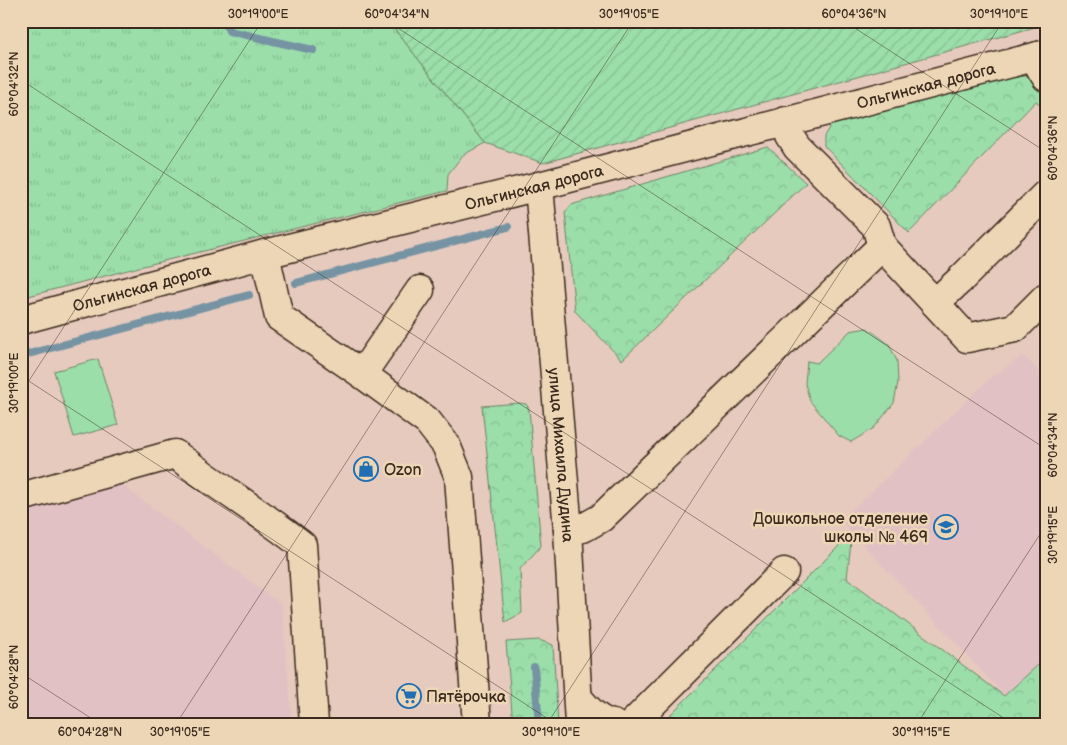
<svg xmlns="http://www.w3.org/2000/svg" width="1067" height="745" font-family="'Balsamiq Sans',sans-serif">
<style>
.built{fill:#e2c1c4}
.grass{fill:url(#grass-tufts);stroke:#6b8464}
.forest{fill:url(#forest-crowns);stroke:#6b8464}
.park{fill:#9bdeaa;stroke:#6b8464}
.garden{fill:url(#garden-furrows);stroke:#6b8464}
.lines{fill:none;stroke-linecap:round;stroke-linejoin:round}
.stream{stroke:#7593a3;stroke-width:8}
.minor-casing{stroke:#3b2a1e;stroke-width:31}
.minor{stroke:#edd6b6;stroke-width:28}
.ticks{fill:none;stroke:#3b2a1e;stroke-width:1;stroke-opacity:0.45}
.labels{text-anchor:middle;stroke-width:5;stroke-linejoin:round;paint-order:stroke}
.street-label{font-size:16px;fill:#3b2a1e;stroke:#edd6b6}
.poi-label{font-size:16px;fill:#3b2a1e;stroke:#edd6b6;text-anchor:start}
.neatline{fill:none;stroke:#3b2a1e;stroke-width:2}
.ticks-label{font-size:12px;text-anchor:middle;fill:#3b2a1e}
</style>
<defs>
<pattern id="grass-tufts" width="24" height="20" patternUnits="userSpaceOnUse" patternTransform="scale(1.25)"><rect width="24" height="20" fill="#9bdeaa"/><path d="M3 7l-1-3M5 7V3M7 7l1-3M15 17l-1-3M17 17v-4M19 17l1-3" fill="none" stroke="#86bf92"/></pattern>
<pattern id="forest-crowns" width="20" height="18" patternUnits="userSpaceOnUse" patternTransform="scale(1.25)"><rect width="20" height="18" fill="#9bdeaa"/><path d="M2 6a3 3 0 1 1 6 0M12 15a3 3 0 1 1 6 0" fill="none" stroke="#86bf92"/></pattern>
<pattern id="garden-furrows" width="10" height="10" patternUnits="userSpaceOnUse" patternTransform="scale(1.25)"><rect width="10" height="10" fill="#9bdeaa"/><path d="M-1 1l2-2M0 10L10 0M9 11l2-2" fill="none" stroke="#86bf92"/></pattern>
</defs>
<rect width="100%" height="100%" fill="#e7cabe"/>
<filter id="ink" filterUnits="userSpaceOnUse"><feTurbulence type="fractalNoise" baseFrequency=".02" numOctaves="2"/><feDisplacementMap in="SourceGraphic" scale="10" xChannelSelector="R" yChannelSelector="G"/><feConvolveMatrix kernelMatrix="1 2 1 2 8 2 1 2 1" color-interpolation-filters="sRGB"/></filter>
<g filter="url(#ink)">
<g class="built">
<path d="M1023,355L1046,378V658L1005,696L841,521L990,378Z"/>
<path d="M121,484L282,605L292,724H21V511Z"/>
</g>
<path class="grass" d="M21,21H388L485,143L463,155L448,174L447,191L143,266L21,298Z"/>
<g class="forest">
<path d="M1027,76L1046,95V110L1036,101L909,233L824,146V136L832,123L1014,77Z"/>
<path d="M768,147L806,183L622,360L575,311L565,213L571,205Z"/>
<path d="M520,403L526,404L529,409L541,546L520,569L522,613L505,622L482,406Z"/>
<path d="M852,533L847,578L1004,696L1038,665L1046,675V724H661Z"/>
<path d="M539,640L553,645L558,724H513L506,642Z"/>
</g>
<g class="park">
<path d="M867,328L889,344L897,361L898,382L894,403L874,428L851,442L839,436L810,401L805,384L807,361L817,363L850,331Z"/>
<path d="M98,359L118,425L74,437L54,371Z"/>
</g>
<path class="garden" d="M388,21H1046V24L543,163L485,143Z"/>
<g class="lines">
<g class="stream">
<path d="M225,21L229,31L313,50"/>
<path d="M296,283L508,227"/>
<path d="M21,356L249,295"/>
<path d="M534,667L539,724"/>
</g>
<defs>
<g id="minor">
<path d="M1038,56L1041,69L1046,77"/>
<path d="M786,121L790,136L797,147L876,226L882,246L967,338L1015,328L1046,297"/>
<path id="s1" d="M539,186L568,530L579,724"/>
<path d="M265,254L279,317L362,374L428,422L446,445L459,477L477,724"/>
<path d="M935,303L959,281L1046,194"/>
<path id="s2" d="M21,320L265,254L539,186L1046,54"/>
<path d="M362,374L420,290"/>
<path d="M21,497L175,454C217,486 261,513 302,545L314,724"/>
<path d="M568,530L583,528L601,518L882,246"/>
<path d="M578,698C587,708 598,722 613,724"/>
<path d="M632,724L784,572"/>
</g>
</defs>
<use href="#minor" class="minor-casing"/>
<use href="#minor" class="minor"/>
</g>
</g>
<path class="ticks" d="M387,21L1046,449M844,21L1046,152M21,80L1013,724M21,376L556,724M21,393L262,21M21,673L100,724M176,724L633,21M547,724L1003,21M917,724L1046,525"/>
<defs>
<symbol id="shop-ring" viewBox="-11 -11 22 22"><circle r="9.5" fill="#edd6b6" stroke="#1f6fb2" stroke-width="1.5"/><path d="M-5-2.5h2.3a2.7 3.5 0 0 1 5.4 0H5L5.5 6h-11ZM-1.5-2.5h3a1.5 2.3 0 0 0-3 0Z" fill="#1f6fb2"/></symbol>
<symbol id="school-ring" viewBox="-11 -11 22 22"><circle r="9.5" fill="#edd6b6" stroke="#1f6fb2" stroke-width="1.5"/><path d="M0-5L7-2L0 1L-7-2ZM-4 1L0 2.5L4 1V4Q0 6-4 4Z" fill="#1f6fb2"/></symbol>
<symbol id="supermarket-ring" viewBox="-11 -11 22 22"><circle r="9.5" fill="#edd6b6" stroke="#1f6fb2" stroke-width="1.5"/><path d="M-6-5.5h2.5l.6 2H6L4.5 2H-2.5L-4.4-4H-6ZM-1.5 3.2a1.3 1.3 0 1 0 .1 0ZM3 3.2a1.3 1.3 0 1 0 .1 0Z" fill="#1f6fb2"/></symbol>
</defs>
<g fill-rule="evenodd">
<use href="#shop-ring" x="352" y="455" width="28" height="28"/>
<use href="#school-ring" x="932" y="513" width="28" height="28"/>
<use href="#supermarket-ring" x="395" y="682" width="28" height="28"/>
</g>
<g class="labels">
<g class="street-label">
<text dy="6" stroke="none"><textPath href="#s2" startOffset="935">Ольгинская дорога</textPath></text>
<text dy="6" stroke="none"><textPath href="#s2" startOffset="530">Ольгинская дорога</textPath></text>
<text dy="6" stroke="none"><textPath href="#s2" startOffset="125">Ольгинская дорога</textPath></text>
<text dy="6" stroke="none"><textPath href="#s1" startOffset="270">улица Михаила Дудина</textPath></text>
</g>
<g class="poi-label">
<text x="384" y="475">Ozon</text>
<text x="928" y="524" text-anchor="end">Дошкольное отделение<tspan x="928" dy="18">школы № 469</tspan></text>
<text x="426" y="702">Пятёрочка</text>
</g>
</g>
<rect width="1067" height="745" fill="none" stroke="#edd6b6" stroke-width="55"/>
<rect x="28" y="28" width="1012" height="690" class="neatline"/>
<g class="ticks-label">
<text x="258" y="18">30°19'00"E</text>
<text x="397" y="18">60°04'34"N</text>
<text x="629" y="18">30°19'05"E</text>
<text x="854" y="18">60°04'36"N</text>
<text x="999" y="18">30°19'10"E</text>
<text transform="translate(14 84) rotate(-90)" y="4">60°04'32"N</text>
<text transform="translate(1053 148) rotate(-90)" y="4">60°04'36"N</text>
<text transform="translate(14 383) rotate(-90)" y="4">30°19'00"E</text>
<text transform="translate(1053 445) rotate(-90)" y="4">60°04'34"N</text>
<text transform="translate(1053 535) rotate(-90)" y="4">30°19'15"E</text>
<text transform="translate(14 677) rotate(-90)" y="4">60°04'28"N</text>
<text x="90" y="736">60°04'28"N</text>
<text x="180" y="736">30°19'05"E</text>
<text x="551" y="736">30°19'10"E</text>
<text x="921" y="736">30°19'15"E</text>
</g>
</svg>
